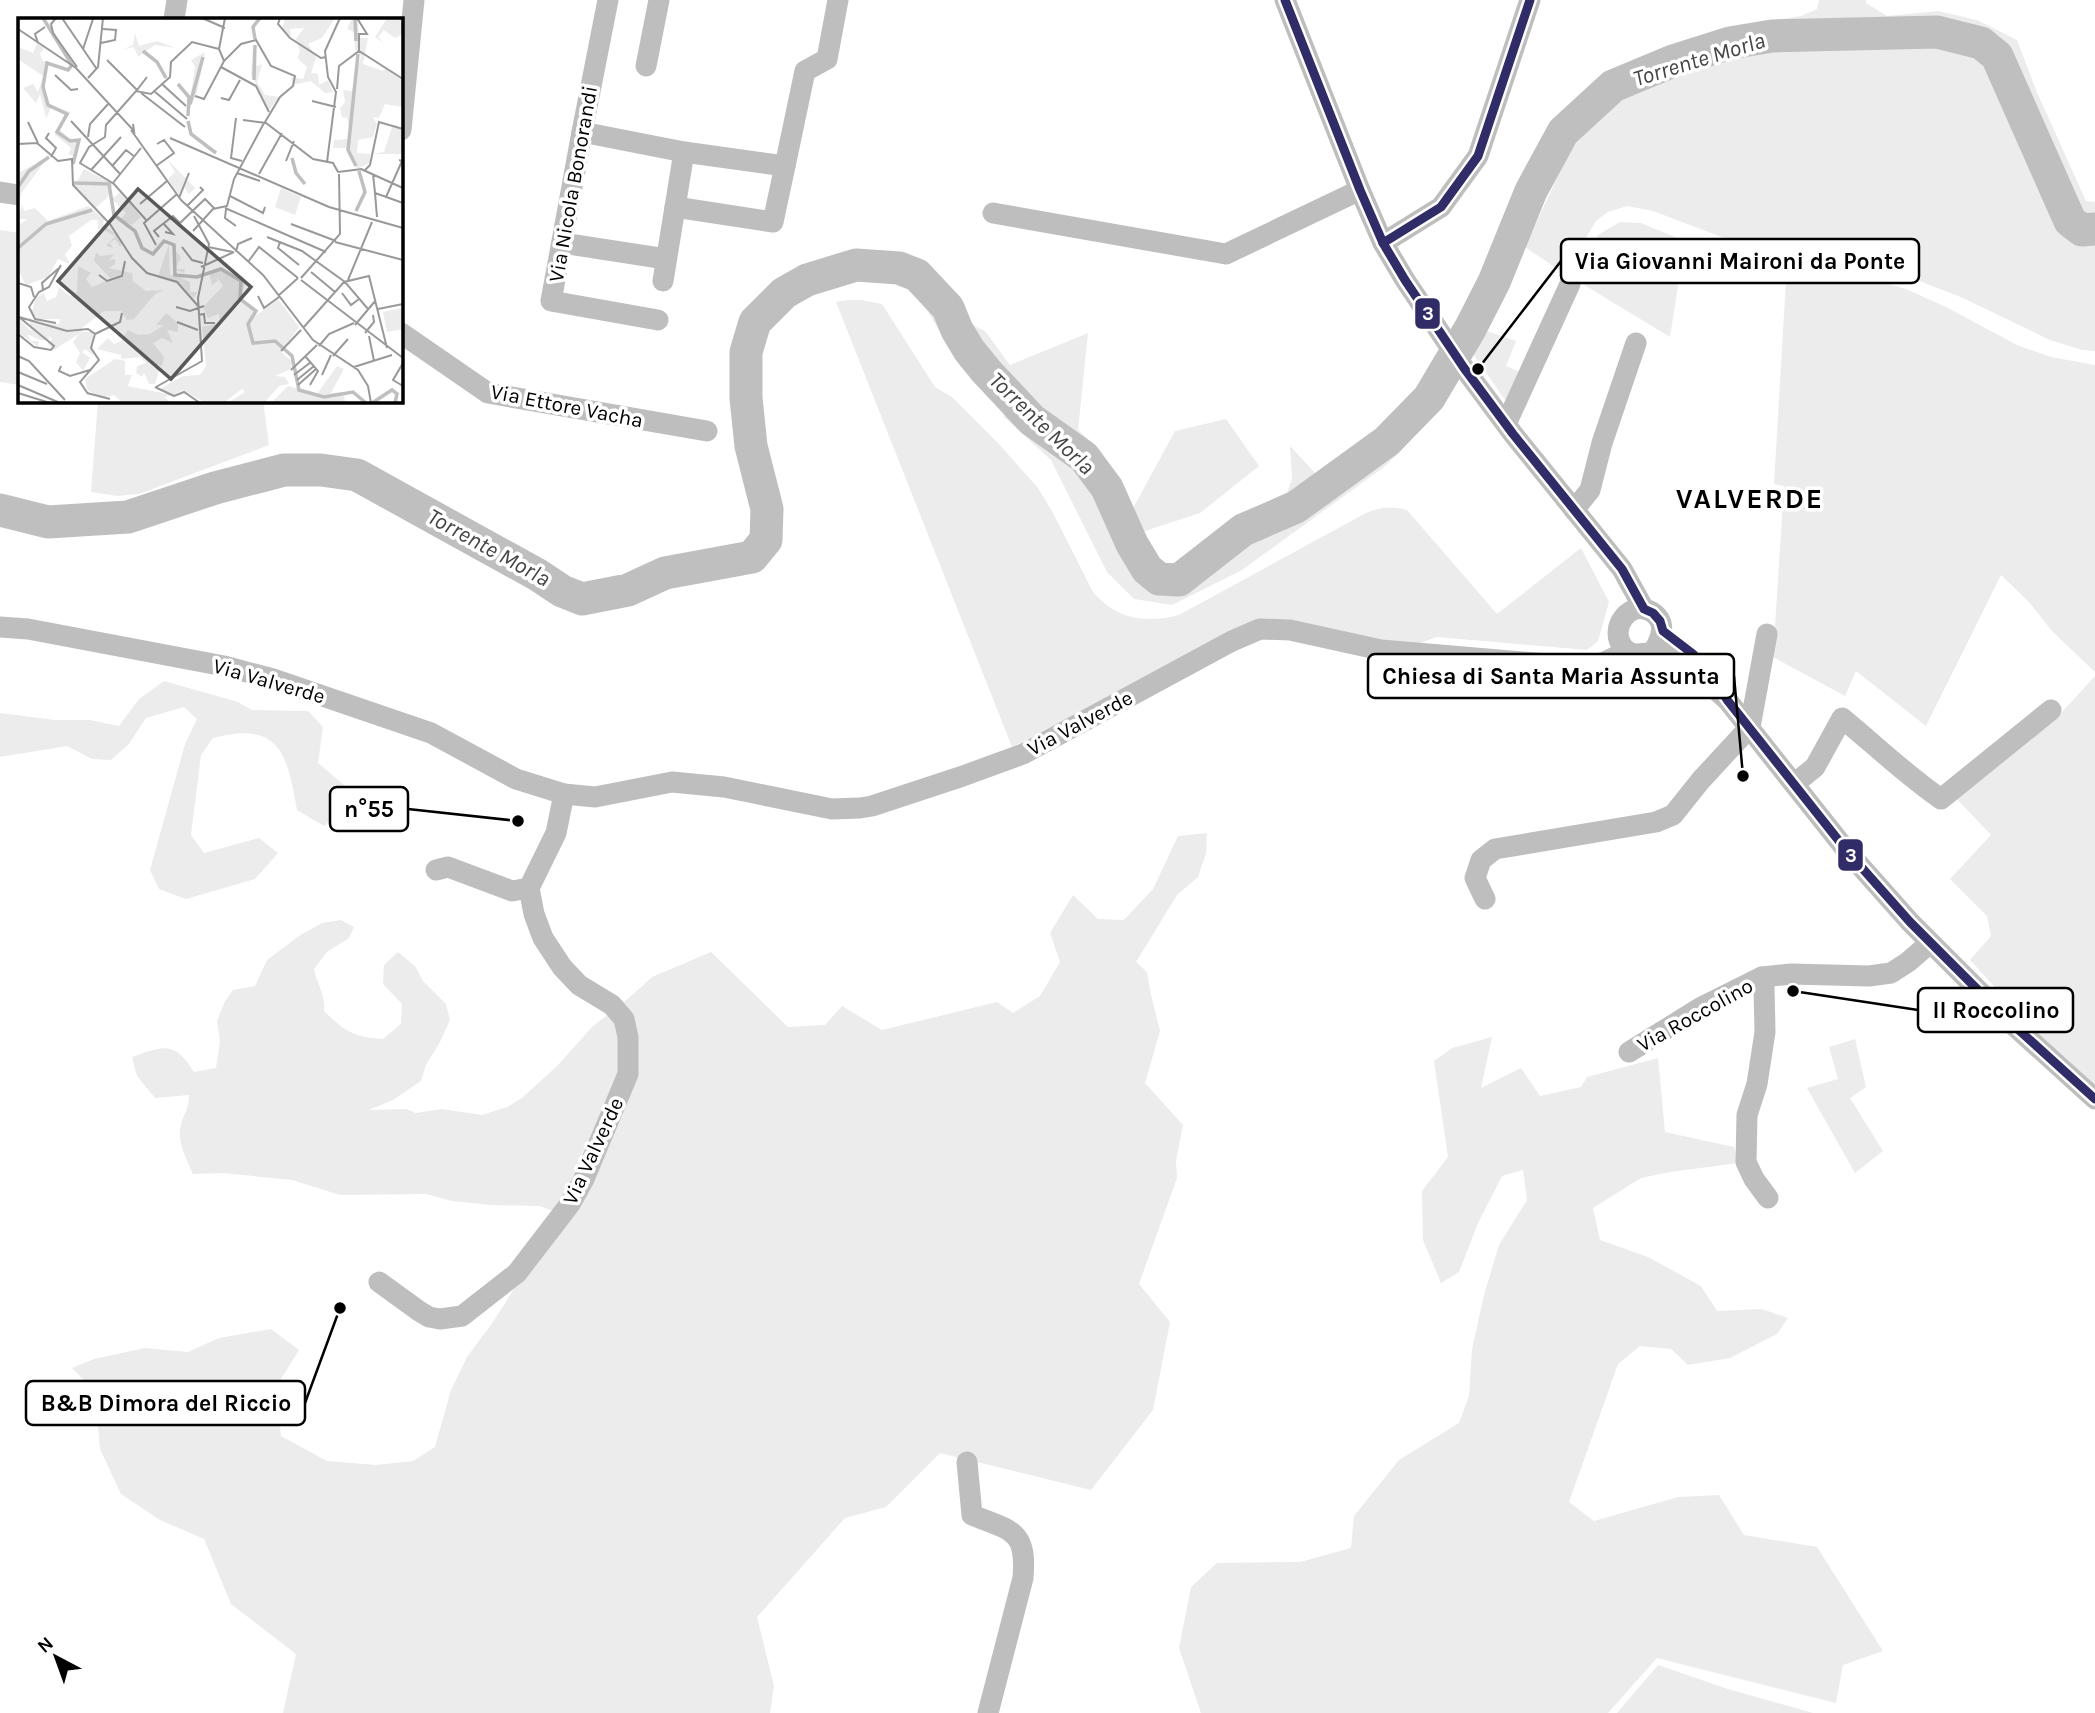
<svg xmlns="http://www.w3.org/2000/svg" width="2095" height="1713" font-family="Karla,sans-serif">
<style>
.green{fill:#ececec}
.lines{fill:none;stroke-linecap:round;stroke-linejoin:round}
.river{stroke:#bfbfbf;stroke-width:33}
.minor{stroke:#bebebe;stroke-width:21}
.bus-1-casing{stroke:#fff;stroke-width:14}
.bus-1{stroke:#302c67;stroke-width:9}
.labels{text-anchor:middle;stroke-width:7;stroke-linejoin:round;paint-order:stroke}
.street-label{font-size:21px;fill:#000;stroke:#fff}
.water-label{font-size:23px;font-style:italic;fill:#444;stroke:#fff}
.district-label{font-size:28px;font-weight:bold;letter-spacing:2px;fill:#000;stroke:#fff}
.inset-river{fill:none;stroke:#bfbfbf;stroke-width:3.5}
.inset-road{fill:none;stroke:#999;stroke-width:2}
.view{fill:#595959;fill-opacity:0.15;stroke:#595959;stroke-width:3.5}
.inset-edge{fill:none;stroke:#000;stroke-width:3.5}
.leader{fill:none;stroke:#000;stroke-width:2.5}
.callout-dot{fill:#000;stroke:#fff;stroke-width:2.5}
.callout{fill:#fff;stroke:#000;stroke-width:2.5}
.callout-label{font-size:23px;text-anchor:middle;font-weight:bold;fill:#000}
.line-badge{stroke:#fff;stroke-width:2.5}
.badge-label{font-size:19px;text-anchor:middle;font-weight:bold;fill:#fff}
</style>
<rect width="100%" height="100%" fill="#fff"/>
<g class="green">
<path d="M1819,0H1866V3L1887,16L1938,11L1977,20L2017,40L2036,90L2086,201L2095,202V351L2082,350L2050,340L1963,298L1876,264L1727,239L1653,211L1627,206L1608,212L1596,221L1574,258L1568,276L1525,247L1578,133L1624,93L1656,77L1702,63L1677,48L1748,24L1801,16L1817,9Z"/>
<path d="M1620,222L1641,223L1685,241L1670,337L1576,280L1598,235Z"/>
<path d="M0,230L19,233V385L0,382Z"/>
<path d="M1787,263L1857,275L1906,289L1948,308L2017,345L2051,357L2095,365V672L2052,631L2029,602L2001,575L1926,726L1856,671L1845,696L1773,657L1784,486L1774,484Z"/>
<path d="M848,300H861L882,304L935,387L952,397L999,444L1038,488L1052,511L1093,592C1116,619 1145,624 1179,615L1366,513C1380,507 1392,506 1407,510L1497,614L1581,548L1609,602L1598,641L1587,650L1437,637L1409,647L1293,620L1257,622L1212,642L1012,747L836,302Z"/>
<path d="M922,302L985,331L1010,365L1088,333L1078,430L1100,450L1119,481L1122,539L1140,569L1154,584L1164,587H1173L1190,576L1199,568L1207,552L1231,532L1263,516L1287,493L1292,479L1290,446L1318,476L1391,426L1403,408L1425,423L1400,452L1384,467L1242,570L1172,605L1134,599L1107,572L1051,460L1004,417L1001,402L981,389L961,367Z"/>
<path d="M1484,330L1516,341L1506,366L1522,373L1506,401L1473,354Z"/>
<path d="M98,401H265L264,408L269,445L139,494L117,496L91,492Z"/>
<path d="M1226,419L1259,466L1200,513L1142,532L1131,512L1175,431Z"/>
<path d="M2095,676V1087L2045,1042L1970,960L1991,936L1987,916L1950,879L1991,835L1954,796L2051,724Z"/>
<path d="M164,681L238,702L252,710L308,711L323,727L318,763L345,786L337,815L324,826L297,810C287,754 280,720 213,738L201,755L191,835L204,853L259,838L278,853L255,879L186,899L159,889L150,870L185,744L197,719L184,707L146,718L129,744L111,760L92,759L67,746L0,757V713L55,720H90L119,726L139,699Z"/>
<path d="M1207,833L1206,853L1198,877L1177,895L1136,962L1147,972L1151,995L1160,1031L1145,1083L1183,1125L1176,1161L1177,1178L1139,1284L1170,1322L1153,1410L1091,1490L940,1453L886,1507L845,1518L757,1617L774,1686L770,1713H283L296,1654L231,1604L204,1539L160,1520L121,1494L100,1449L95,1391L72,1368L94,1359L145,1348L188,1352L219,1338L271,1329L299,1350L276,1387L281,1436L327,1461L376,1465L413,1461L435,1447L451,1390L467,1357L493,1322L519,1281L553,1211L540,1206L491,1205L452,1201L426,1194L340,1195L292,1180L223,1173L193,1174C187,1160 178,1144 180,1129C182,1116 189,1110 189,1095L155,1098L137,1076L132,1057C164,1046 174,1040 194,1072L216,1068L220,1041L217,1021L225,1001L233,990L255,986L267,960L299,936L322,923L341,920L354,927L349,938L327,952L314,969C317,984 326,996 324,1011C346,1032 353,1037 383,1039L401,1024L402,1004L383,984L384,965L398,952L415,966L423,981L446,1004L450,1020L440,1042L426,1065L421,1081L393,1100L369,1110L406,1109L416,1113L442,1109L482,1115L507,1107L522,1098L558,1065L592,1027L630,997L652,977L711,952L788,1027L825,1025L842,1006L882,1030L997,1002L1013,1013L1040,996L1060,962L1050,933L1073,895L1098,919L1124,920L1153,889L1178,836Z"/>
<path d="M1492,1037L1481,1088L1521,1068L1540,1096L1581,1087L1587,1077L1658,1058L1665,1132L1734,1147L1738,1163L1670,1172L1641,1178L1593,1208L1600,1240L1648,1257L1701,1286L1717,1311L1762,1309L1788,1318L1777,1334L1730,1358L1688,1365L1671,1349L1640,1346L1618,1364L1569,1502L1594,1521L1678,1497L1719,1495L1744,1535L1817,1547L1883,1651L1843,1665L1836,1703L1657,1658L1608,1713H1201L1179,1648L1191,1587L1217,1563L1300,1562L1351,1548L1354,1516L1399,1460L1459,1423L1469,1396L1472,1349L1484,1295L1499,1245L1527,1200L1523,1170L1502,1176L1478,1223L1459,1272L1441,1283L1423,1240L1422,1191L1448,1157L1434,1061L1452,1048Z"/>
<path d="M1855,1039L1866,1087L1850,1098L1883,1151L1855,1173L1807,1088L1838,1079L1829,1047Z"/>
<path d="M1658,1665L1728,1689L1813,1713H1617Z"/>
</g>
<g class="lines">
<path class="river" d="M0,510L48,522L128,517L215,488L284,470H321L357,475L538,575L562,591L582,599L628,590L665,573L752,557L766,540L767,509L751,446L746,398V352L755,322L784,293L807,280L856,265L899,268L917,275L948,308L957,330L969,350L986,371L1032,420L1084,457L1107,488L1132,544L1147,569L1159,579L1179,580L1243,530L1296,507L1387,441L1429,398L1470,329L1494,282L1531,191L1563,132L1613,86L1673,61L1730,43L1772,36L1937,32L1981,43L1997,56L2070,221L2082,230L2095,229"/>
<g class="minor">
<path d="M608,0L582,132L551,301L658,320"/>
<path d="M1285,0L1360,190L1383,243L1405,280L1464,368L1513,434L1622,569L1644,609"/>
<path d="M174,19L177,0"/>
<path d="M646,66L659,0"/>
<path d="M401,130L414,0"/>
<path d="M582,132L684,152L785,166L773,222L675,207"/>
<path d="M785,166L805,71L827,59L838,0"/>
<path d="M0,192L19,195"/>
<path d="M993,213L1226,254L1360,190"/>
<path d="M562,243L666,259"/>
<path d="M1383,243L1441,207L1478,156L1530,0"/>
<path d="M663,281L684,152"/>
<path d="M401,333L488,393L707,431"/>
<path d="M1506,424L1570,284"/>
<path d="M1574,510L1590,490L1602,443L1636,343"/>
<path d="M0,627L28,629L224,666L273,679L431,733L516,779L564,794L595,797L672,782L724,787L832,809L860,808L872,806L963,776L1023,754L1232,641L1260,629L1290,630L1381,650L1582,667L1605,662L1627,651"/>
<path d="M1654,650C1662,637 1667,622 1652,612C1630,599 1608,628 1623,647C1635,663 1656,646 1673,652C1689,657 1697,672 1709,683C1715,690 1722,695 1728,701L1847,851L1910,922L2010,1022L2095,1099"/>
<path d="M1794,784L1815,767L1842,718C1875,745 1906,775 1941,799L2051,710"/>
<path d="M436,870L448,867L512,891L529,888L556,833L564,794"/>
<path d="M1485,899L1475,878L1481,860L1495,849L1656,822L1673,815L1701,780L1750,727L1767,634"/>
<path d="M1762,977L1764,986L1765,1032L1757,1084L1747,1115L1746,1162L1754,1179L1768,1198"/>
<path d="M1629,1052L1700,1008L1762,977L1791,974L1869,976L1891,973L1908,962L1930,943"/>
<path d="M379,1282L419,1311L429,1317L440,1319L462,1316L517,1273L570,1204L584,1179L628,1074V1037L624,1019L612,1005L579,985L562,967L543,938L534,914L529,888"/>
<path d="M967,1462L972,1515C1012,1531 1027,1530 1023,1578L988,1713"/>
</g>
<defs>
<g id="bus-1">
<path d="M1285,0L1360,190L1383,243L1405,280L1464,368L1513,434L1622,569L1644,609L1653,613L1660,621L1663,631L1693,654L1707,669L1728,701L1847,851L1910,922L2010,1022L2095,1099"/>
<path d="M1383,243L1441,207L1478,156L1530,0"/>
</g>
</defs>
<use href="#bus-1" class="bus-1-casing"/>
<use href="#bus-1" class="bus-1"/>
</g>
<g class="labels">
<g class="street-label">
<text transform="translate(573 184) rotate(-80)" y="7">Via Nicola Bonorandi</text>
<text transform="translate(567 406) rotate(11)" y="7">Via Ettore Vacha</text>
<text transform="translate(269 681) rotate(16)" y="7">Via Valverde</text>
<text transform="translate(1080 723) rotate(-28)" y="7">Via Valverde</text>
<text transform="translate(1695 1015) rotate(-29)" y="7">Via Roccolino</text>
<text transform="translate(593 1151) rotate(-65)" y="7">Via Valverde</text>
</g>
<g class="water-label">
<text transform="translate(1699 59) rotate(-17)" y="8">Torrente Morla</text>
<text transform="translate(1042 423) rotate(44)" y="8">Torrente Morla</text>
<text transform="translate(489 547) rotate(29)" y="8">Torrente Morla</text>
</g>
<g class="district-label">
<text x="1750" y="508">VALVERDE</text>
</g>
</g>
<g transform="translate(18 18)">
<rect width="385" height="385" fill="#fff"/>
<path d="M267,0H317L304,20L290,26L298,39L293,55L300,56L301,67L310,62L315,74L307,75L293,63L274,67L273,59L285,61L289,49L279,40L282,34L278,21L286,10L272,11L273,18L264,11ZM334,0H340L341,20H350L345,46L365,53L368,50L385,62V89L367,86L361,100L355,99L359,106L355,119L340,122L339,135L352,136V145L339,151L329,130H315L316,122L333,121L329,100L324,99L322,90L327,84L325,72L334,73L343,38L337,31L336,14L329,11ZM369,0H385V16L377,20L366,12L360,19L366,25L357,19ZM117,15L121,28L139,23L158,30L137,27L128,33L136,42L127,34L120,39L116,29L106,31L115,27ZM19,25L26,30L22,36L25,43H30L26,75L31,86L52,94L42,112L52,121H62L59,140L50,136L53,130L37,117L47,95L33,90L28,100L22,76L18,85L5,70L15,66L20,74L25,58L0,41V29L15,35ZM235,29L237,49L244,46L239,64L247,77L261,79L251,92L233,56ZM187,34L179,75L170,95L177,49L173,42ZM374,109L385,112V136H354L366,134ZM31,138L4,174L0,184L2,154ZM149,141L177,170L171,176L166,169L162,178L150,161L157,154ZM66,151L95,166L89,180L77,190L57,167ZM263,170L283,179L277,197L257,189ZM102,174L123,199L114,207L102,202L108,195L94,181ZM4,186L6,193L17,190L30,203L70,188L86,201L85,207L97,215L104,225L102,229L97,221L92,225L95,230L88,228L97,218L82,210L80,213V202H73L51,218L54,228L47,236L52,246L40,241L30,259L8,267L0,252V207L10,201H1ZM151,226L152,256L155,258L156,230L163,240L157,251H167L166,255L156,251L155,256L177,258L163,260L172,264V274H180L176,280L161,265L140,258ZM78,234L82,238L96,236L91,242L97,241V246L91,250L114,255L115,263L128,273L146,272L137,276L116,301L109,302L103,293H86L65,309L63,314H75V337L67,331L64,334L72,340L65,353L58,344L62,335L55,324L61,316L36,332L30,326L34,321L31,318V322H22L9,316L13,323H21L20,329L0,314V300L13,313L11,299L18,304L41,306L42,301H20L13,296L18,280L26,275L29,283L38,279L41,269L52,278L59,274L60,248L73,255L68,261L74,269L93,261L76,243ZM199,252L221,257L227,267L223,279L239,297L260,281L281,309L263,334L274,343L273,351L257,358L267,359L271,366L261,368L246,385H209L227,374L224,371L207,384L184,383L165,372L156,377L140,372L165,358L182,357L188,348L184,309L202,305L201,296L190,300L185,289L205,268L198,258L200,263L194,267L191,255ZM384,290L385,311L369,314L365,294ZM148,295L160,305V314L149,312L155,325L144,320L135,325L146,339L144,348L137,346L141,353L137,366H131L126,355L124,359L118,355L119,348L128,345L122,339L103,341V337L79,331L90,320L96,326L103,323L110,312L120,317L132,316L146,307H138ZM97,341L107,343V357H114L110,368L154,377L147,379L153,385H105L96,377L84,380L69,372L67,361ZM319,348L326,351L313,375L334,374L325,376L328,385H253L270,368L299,376Z" fill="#ececec"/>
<path class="inset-river" d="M25,0L54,47L50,52L29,45L25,69L30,87L49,96L39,114L52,123L61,122L55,146M337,1L338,23M237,21L235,9L242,0M125,33L139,44L148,60M236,62L237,27M160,66L171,79L170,98M172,86L185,39M170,103L173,116L198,135M274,140L278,155L287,166M338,148L330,132L340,36M56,165L91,166L96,197L117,213L124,230L135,236L146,223L156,227L157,257L179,259L203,251L223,263L222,281L238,293L230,306L235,325L257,323L274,338L281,372L306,379L335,374L348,385M0,169L11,153L31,139M338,193L347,174L341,153M0,230L28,206L74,192M354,385L374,372L379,376L377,385"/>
<path class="inset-road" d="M38,0L33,6L35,15L59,49M44,0L78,50M184,0L207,10M262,0L260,6L272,20L303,40L308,39M339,0L349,16H341V33M0,11L58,50L116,113L115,106M20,25L17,16L27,9M83,25L97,22L98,12L85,11M65,31L75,1M89,42L119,72L129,59M206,43L201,31L207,0M203,49L238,68L251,94M37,57L53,72L60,71M70,60L80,49L85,0M144,66L168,88M319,71L321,48L341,33L385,61M136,73L169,101M123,75L167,109M177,78L186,81L206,43L223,26L238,22L253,48L277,58L275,68L262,79L247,104M203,80L211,82L222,62M294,83L318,89M218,100L213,140L224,143M225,102L248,105L295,141L315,145L320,154M53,103L102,156M10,104L20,125M113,112L163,182L245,257L295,322L340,352L350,368L353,385M31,115L28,120L38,130L33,139M70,119L72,106L91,85M152,120L311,189L385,210M0,126L19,125L40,143L54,141L55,167L92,206L114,240L129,255L159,264L181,289M268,143L276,123M309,144L318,74L310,59L307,33L322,0M95,147L108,132L117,139M138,148L156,135L146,122L139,126M343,151L385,170M73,152L103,119M347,152L352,147L361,104L385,111M320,154L344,151M219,155L242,163M241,156L264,115M355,156L357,175L385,185M95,165L123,130M357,175L359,199M212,178L245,195L247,189M368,179L384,143L381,142M161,180L171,155M122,186L149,163M169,188L185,172L182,169M207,190L308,234M208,191L207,200L218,208M129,203L96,166L62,145L71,129L87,119L88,107L118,73L133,76L152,59L153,44L174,24L201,31M145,205L155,216L147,214M273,206L318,223M175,213L195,191L209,188L216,161L246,105M141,219L136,213L155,198L162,205L187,181L197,191M249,219L284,233L327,264L350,291M262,224L260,230L281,247M317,224L385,242M138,227L126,205L159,176M164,229L174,242L185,245M190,229L215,234M218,234L220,226L234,220M230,244L241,229L280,260M183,249L216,234M293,254L317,274M81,257L89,263L104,258L107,243M283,260L322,216L321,156M283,262L385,340M330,262L354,204M0,265L13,269L16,279M25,271L24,265L41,250M324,275L333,287L341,281M240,278L246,290L261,279M260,278L280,260M158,289L172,293L186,288M360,291L385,286M180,297L186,296L187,305H197M159,304L180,312M38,305L17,301L11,289L21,274L31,269L43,247M337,307L358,282M285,310L326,264L351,258L369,330M49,313L70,311L77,316L73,330L81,342L62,364L70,376M347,315L356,304L355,297M0,316L16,329L33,332L36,328L1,299L49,313M77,316L102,304L104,295M351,318L356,343M301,328L311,316L336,305M263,333L283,312M0,338L11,343L47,382M287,338L300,353L292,367M315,338L330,321M385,345L375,362L385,368M43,348L41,353L52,358L72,352M336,349L374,337M273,352L299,327M0,354L29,366M276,357L293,344M304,357L313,337M279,362L296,348M0,367L42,385M280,367L298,351M137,369L156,378M138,369L184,343L180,280L191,226L176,198M0,375L32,385M69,375L92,381M156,378L166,374L182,385"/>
<path class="view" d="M120,171L233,269L153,361L40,263Z"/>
<rect width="385" height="385" class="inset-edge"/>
</g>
<path class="leader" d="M1478 369L1561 261M1743 776L1734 676M518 821L408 809M1793 991L1918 1010M340 1308L305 1403"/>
<g class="callout-dot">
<circle cx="1478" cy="369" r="7"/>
<circle cx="1743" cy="776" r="7"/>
<circle cx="518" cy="821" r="7"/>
<circle cx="1793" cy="991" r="7"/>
<circle cx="340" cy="1308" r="7"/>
</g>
<g class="callout">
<rect x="1561" y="239" width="358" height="44" rx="7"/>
<rect x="1368" y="654" width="366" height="44" rx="7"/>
<rect x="330" y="787" width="78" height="44" rx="7"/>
<rect x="1918" y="988" width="155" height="44" rx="7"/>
<rect x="26" y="1381" width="279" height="44" rx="7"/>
</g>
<g class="callout-label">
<text x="1740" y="269">Via Giovanni Maironi da Ponte</text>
<text x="1551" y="684">Chiesa di Santa Maria Assunta</text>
<text x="369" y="817">n°55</text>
<text x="1996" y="1018">Il Roccolino</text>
<text x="166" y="1411">B&amp;B Dimora del Riccio</text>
</g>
<g class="line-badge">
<rect x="1414" y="297" width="27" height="33" rx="7" fill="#302c67"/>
<rect x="1837" y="838" width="27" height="34" rx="7" fill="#302c67"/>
</g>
<g class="badge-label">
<text x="1428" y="320">3</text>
<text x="1851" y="862">3</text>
</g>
<g transform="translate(56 1657) rotate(319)" stroke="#ffffff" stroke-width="5" paint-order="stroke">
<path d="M0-5L12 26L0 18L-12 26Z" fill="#000000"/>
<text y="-10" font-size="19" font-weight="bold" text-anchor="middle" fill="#000000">N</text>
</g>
</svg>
